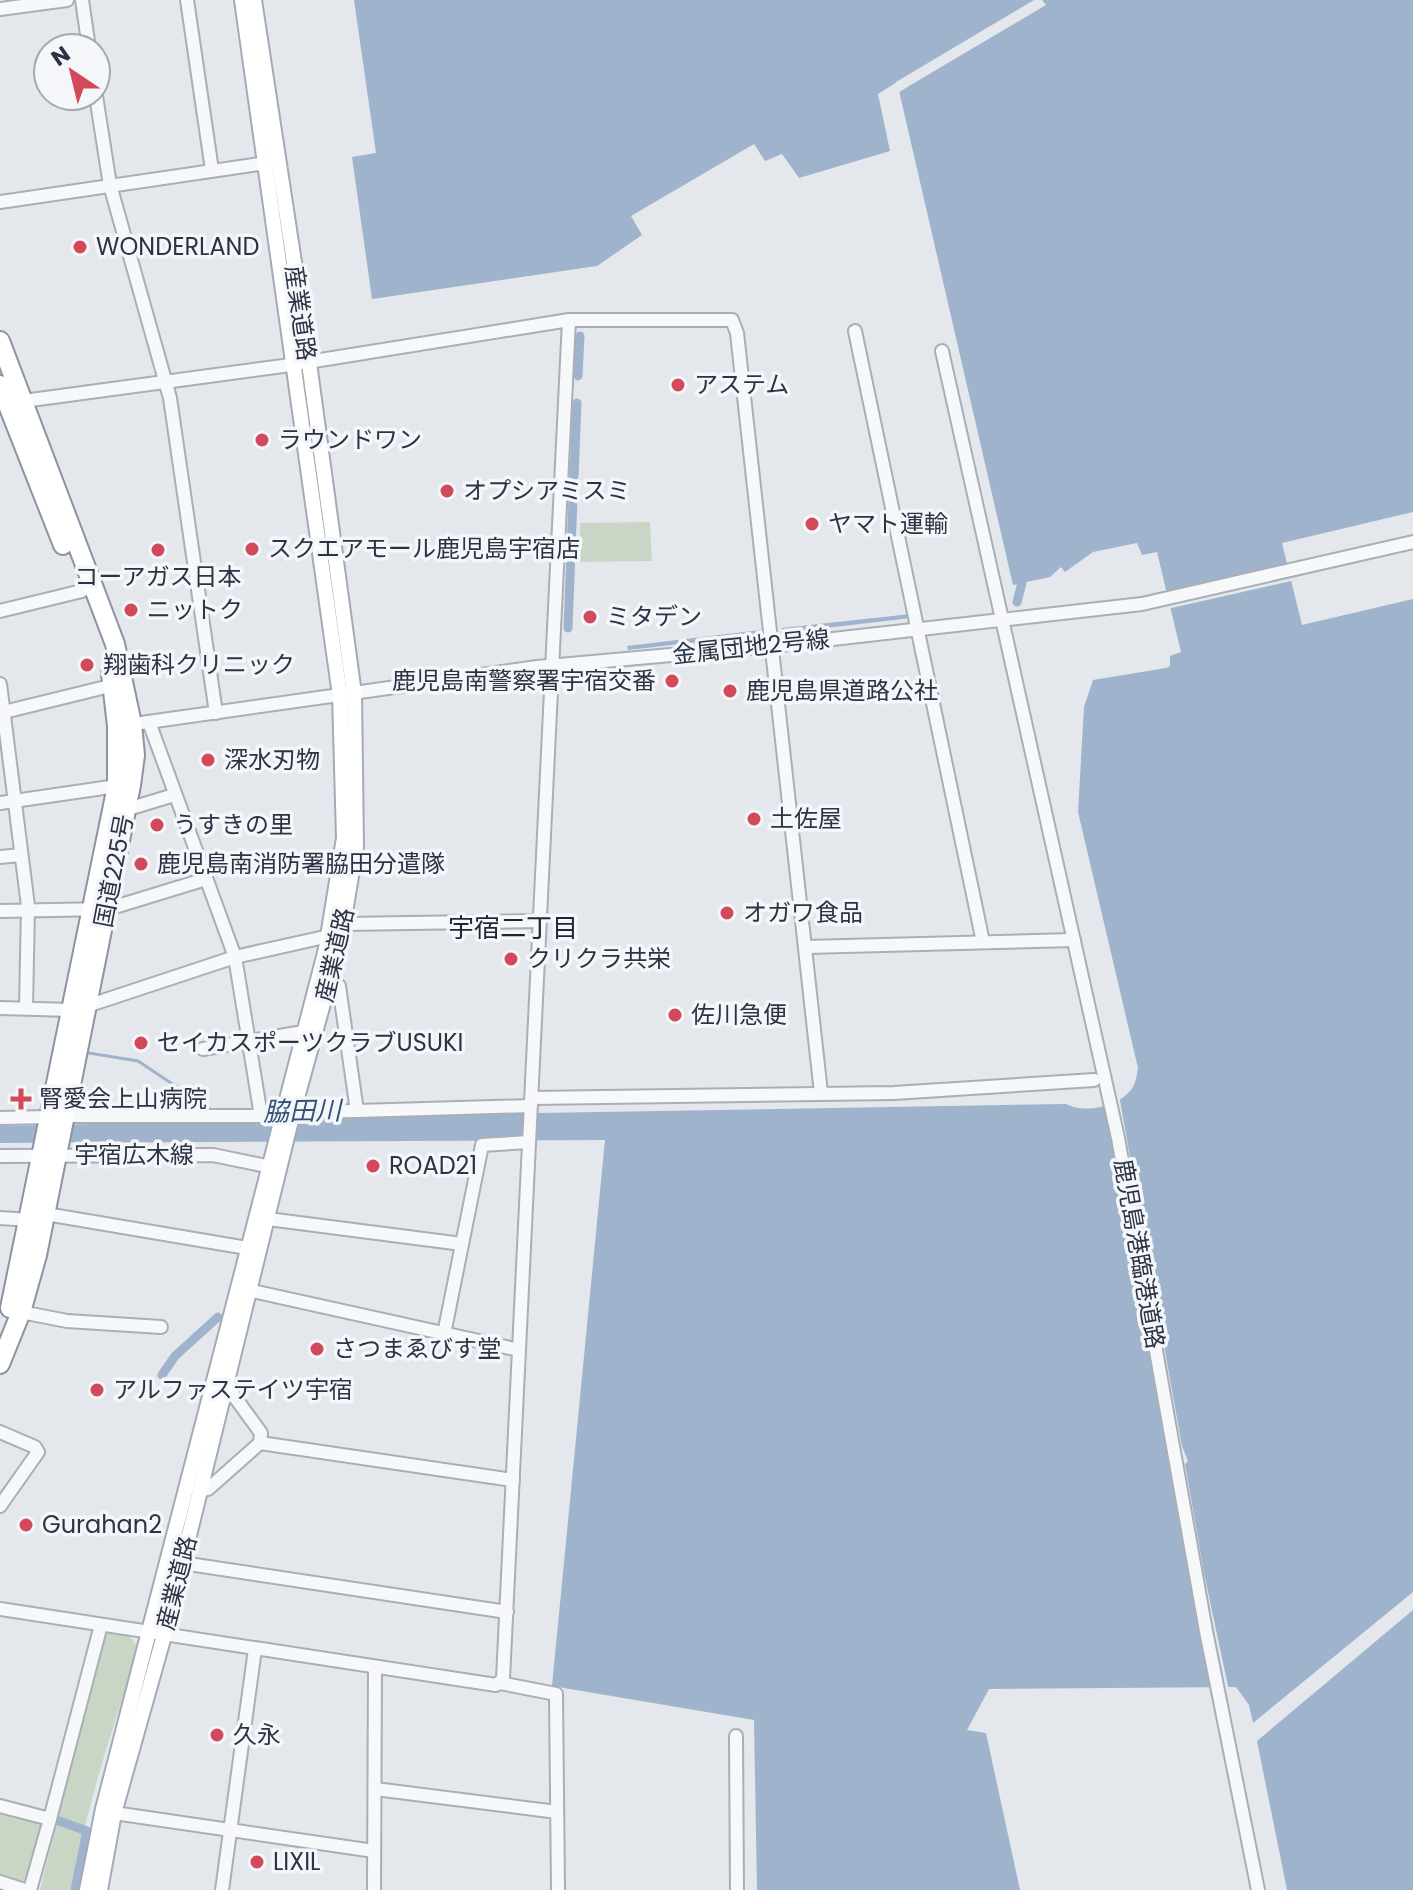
<svg xmlns="http://www.w3.org/2000/svg" width="1413" height="1890" font-family="Poppins,'Noto Sans JP',sans-serif">
<style>
.green{fill:#c9d6c5}
.water{fill:#9fb4cc}
.pier{fill:#e4e7ec}
.lines{fill:none;stroke-linecap:round;stroke-linejoin:round}
.stream{stroke:#9fb4cc;stroke-width:3}
.canal{stroke:#9fb4cc;stroke-width:9}
.minor-casing{stroke:#a9aeb7;stroke-width:16}
.major-casing{stroke:#a3abb8;stroke-width:18}
.highway-casing{stroke:#8b94a3;stroke-width:22}
.minor{stroke:#f7f8fa;stroke-width:12}
.major{stroke:#fff;stroke-width:14}
.highway{stroke:#fff;stroke-width:18}
.poi-dot{fill:#d1495b;stroke:#f4f6f9;stroke-width:3}
.labels{text-anchor:middle;stroke-width:7;stroke-linejoin:round;paint-order:stroke}
.poi-label{font-size:24px;fill:#2b3445;stroke:#f4f6f9;text-anchor:start}
.street-label{font-size:24px;fill:#2b3445;stroke:#f4f6f9}
.neighbourhood-label{font-size:26px;fill:#1d2536;stroke:#f4f6f9}
.water-label{font-size:26px;font-style:italic;fill:#34527a;stroke:#f4f6f9}
</style>
<rect width="100%" height="100%" fill="#e4e7ec"/>
<g class="green">
<path d="M650,522L652,561L580,562V523Z"/>
<path d="M104,1633L129,1636L140,1649C111,1728 87,1807 71,1890H40Z"/>
<path d="M0,1809L44,1821L27,1886L0,1878Z"/>
</g>
<g class="water">
<path d="M354,0H1413V512L1282,543L1302,625L1413,599V1592L1253,1723L1249,1705L1236,1687L989,1689L967,1730L986,1733L1020,1890H757L754,1720L552,1686L605,1140L0,1143V1126L264,1120L308,1123L310,1117L1066,1104C1085,1114 1120,1107 1133,1087C1136,1082 1137,1074 1138,1068L1078,812L1084,707L1093,680L1166,668L1170,666V656L1181,652L1157,552L1142,555L1137,543L1093,552L1065,572L1061,567L1050,577L1013,585L897,82L878,94L890,151L799,178L782,154L765,161L754,144L631,216L642,235L597,266L372,299L352,157L376,153Z"/>
<path d="M911,614V618L783,633L782,628Z"/>
<path d="M761,630L760,635L628,650L627,646Z"/>
<path d="M1413,1610V1890H1287L1257,1741Z"/>
</g>
<g class="pier">
<path d="M1034,0H1042L1046,5L899,92L896,82Z"/>
<path d="M1292,565L1295,580L1167,609L1163,594Z"/>
<path d="M1119,1095L1182,1446L1188,1461L1185,1464L1204,1573L1229,1691H1211L1179,1523L1104,1101Z"/>
</g>
<g class="lines">
<path class="stream" d="M89,1053L138,1061L213,1111"/>
<g class="canal">
<path d="M578,376L580,336"/>
<path d="M574,476L577,403"/>
<path d="M1017,602L1022,583"/>
<path d="M568,628L573,499"/>
<path d="M162,1375L175,1356L218,1317"/>
<path d="M59,1821L87,1831L75,1890"/>
</g>
<defs>
<g id="minor">
<path d="M82,0L89,48"/>
<path d="M187,0L212,170"/>
<path d="M0,9L67,0"/>
<path d="M96,96L110,185L170,398L216,713"/>
<path d="M0,202L266,163"/>
<path d="M855,331L983,942"/>
<path d="M942,351L1118,1138L1206,1631L1258,1890"/>
<path d="M16,402L283,366L569,320H732L737,333L821,1093"/>
<path d="M0,611L82,591"/>
<path d="M0,684L28,906L26,1008"/>
<path d="M0,713L114,685"/>
<path d="M149,722L235,957L261,1116"/>
<path d="M127,725L537,667L771,646L1142,604L1413,542"/>
<path d="M0,803L117,786"/>
<path d="M125,810L174,795"/>
<path d="M0,857L21,855"/>
<path d="M0,911L108,909L206,879"/>
<path d="M343,924L540,921"/>
<path d="M806,947L1074,940"/>
<path d="M329,984L339,986L357,1111L531,1106"/>
<path d="M87,1006L235,957L329,936"/>
<path d="M0,1008L71,1010"/>
<path d="M203,1049L303,1032"/>
<path d="M532,1098L894,1093L1094,1080"/>
<path d="M293,1112L357,1111"/>
<path d="M63,1116H281"/>
<path d="M0,1118L50,1117"/>
<path d="M0,1156L213,1155L276,1168"/>
<path d="M46,1214L247,1248"/>
<path d="M0,1218L30,1220"/>
<path d="M268,1219L462,1244"/>
<path d="M248,1290L519,1350"/>
<path d="M21,1312L67,1321L161,1327"/>
<path d="M444,1334L482,1145L529,1142"/>
<path d="M0,1432L35,1447L38,1452L0,1506"/>
<path d="M260,1443L513,1480"/>
<path d="M200,1490L208,1489L260,1443L261,1433L226,1385"/>
<path d="M182,1563L507,1612"/>
<path d="M0,1609L496,1685L503,1679L569,320"/>
<path d="M500,1683L556,1694L558,1890"/>
<path d="M736,1736L737,1890"/>
<path d="M375,1789L557,1812"/>
<path d="M0,1806L50,1819L101,1625"/>
<path d="M114,1813L374,1851"/>
<path d="M0,1882L25,1890"/>
<path d="M30,1890L50,1819"/>
<path d="M222,1890L255,1649"/>
<path d="M374,1890L375,1668"/>
</g>
<g id="major">
<path d="M87,1890L103,1809L326,949L344,838L340,695L242,0"/>
<path d="M100,1890L114,1813L167,1625L293,1112L340,942L356,846L354,694L306,341L254,0"/>
</g>
<g id="highway">
<path d="M0,341L115,644L132,724L135,755L131,785L37,1255L21,1312L0,1364"/>
<path d="M0,385L63,545"/>
<path d="M10,1308L117,786V726L111,673"/>
</g>
</defs>
<use href="#minor" class="minor-casing"/>
<use href="#major" class="major-casing"/>
<use href="#highway" class="highway-casing"/>
<use href="#minor" class="minor"/>
<use href="#major" class="major"/>
<use href="#highway" class="highway"/>
</g>
<g class="poi-dot">
<circle cx="80" cy="247" r="8"/>
<circle cx="678" cy="385" r="8"/>
<circle cx="262" cy="440" r="8"/>
<circle cx="447" cy="491" r="8"/>
<circle cx="812" cy="524" r="8"/>
<circle cx="252" cy="549" r="8"/>
<circle cx="158" cy="550" r="8"/>
<circle cx="131" cy="610" r="8"/>
<circle cx="590" cy="617" r="8"/>
<circle cx="87" cy="665" r="8"/>
<circle cx="672" cy="681" r="8"/>
<circle cx="730" cy="691" r="8"/>
<circle cx="208" cy="760" r="8"/>
<circle cx="754" cy="819" r="8"/>
<circle cx="157" cy="825" r="8"/>
<circle cx="141" cy="864" r="8"/>
<circle cx="727" cy="913" r="8"/>
<circle cx="511" cy="959" r="8"/>
<circle cx="675" cy="1015" r="8"/>
<circle cx="141" cy="1043" r="8"/>
<path d="M17 1087h8v8h8v8h-8v8h-8v-8h-8v-8h8z"/>
<circle cx="373" cy="1166" r="8"/>
<circle cx="317" cy="1349" r="8"/>
<circle cx="97" cy="1390" r="8"/>
<circle cx="26" cy="1525" r="8"/>
<circle cx="217" cy="1735" r="8"/>
<circle cx="257" cy="1862" r="8"/>
</g>
<g class="labels">
<g class="poi-label">
<text x="96" y="255">WONDERLAND</text>
<text x="694" y="393">アステム</text>
<text x="278" y="448">ラウンドワン</text>
<text x="463" y="499">オプシアミスミ</text>
<text x="828" y="532">ヤマト運輸</text>
<text x="268" y="557">スクエアモール鹿児島宇宿店</text>
<text x="158" y="585" text-anchor="middle">コーアガス日本</text>
<text x="147" y="618">ニットク</text>
<text x="606" y="625">ミタデン</text>
<text x="103" y="673">翔歯科クリニック</text>
<text x="656" y="689" text-anchor="end">鹿児島南警察署宇宿交番</text>
<text x="746" y="699">鹿児島県道路公社</text>
<text x="224" y="768">深水刃物</text>
<text x="770" y="827">土佐屋</text>
<text x="173" y="833">うすきの里</text>
<text x="157" y="872">鹿児島南消防署脇田分遣隊</text>
<text x="743" y="921">オガワ食品</text>
<text x="527" y="967">クリクラ共栄</text>
<text x="691" y="1023">佐川急便</text>
<text x="157" y="1051">セイカスポーツクラブUSUKI</text>
<text x="39" y="1107">腎愛会上山病院</text>
<text x="389" y="1174">ROAD21</text>
<text x="333" y="1357">さつまゑびす堂</text>
<text x="113" y="1398">アルファステイツ宇宿</text>
<text x="42" y="1533">Gurahan2</text>
<text x="233" y="1743">久永</text>
<text x="273" y="1870">LIXIL</text>
</g>
<g class="street-label">
<text transform="translate(300 313) rotate(82)" y="8">産業道路</text>
<text transform="translate(751 647) rotate(-6)" y="8">金属団地2号線</text>
<text transform="translate(114 871) rotate(-79)" y="8">国道225号</text>
<text transform="translate(335 955) rotate(-77)" y="8">産業道路</text>
<text x="134" y="1163">宇宿広木線</text>
<text transform="translate(1139 1254) rotate(80)" y="8">鹿児島港臨港道路</text>
<text transform="translate(177 1583) rotate(-76)" y="8">産業道路</text>
</g>
<g class="neighbourhood-label">
<text x="513" y="937">宇宿二丁目</text>
</g>
<g class="water-label">
<text transform="translate(302 1111) rotate(-1)" y="9">脇田川</text>
</g>
</g>
<g transform="translate(72 72) rotate(325)"><circle r="38" fill="#f4f6f9" stroke="#a4a8b1" stroke-width="2"/>
<path d="M0-6L14 30L0 20L-14 30Z" fill="#d1495b"/>
<text y="-12" font-size="22" font-weight="bold" text-anchor="middle" fill="#2b3445">N</text>
</g>
</svg>
